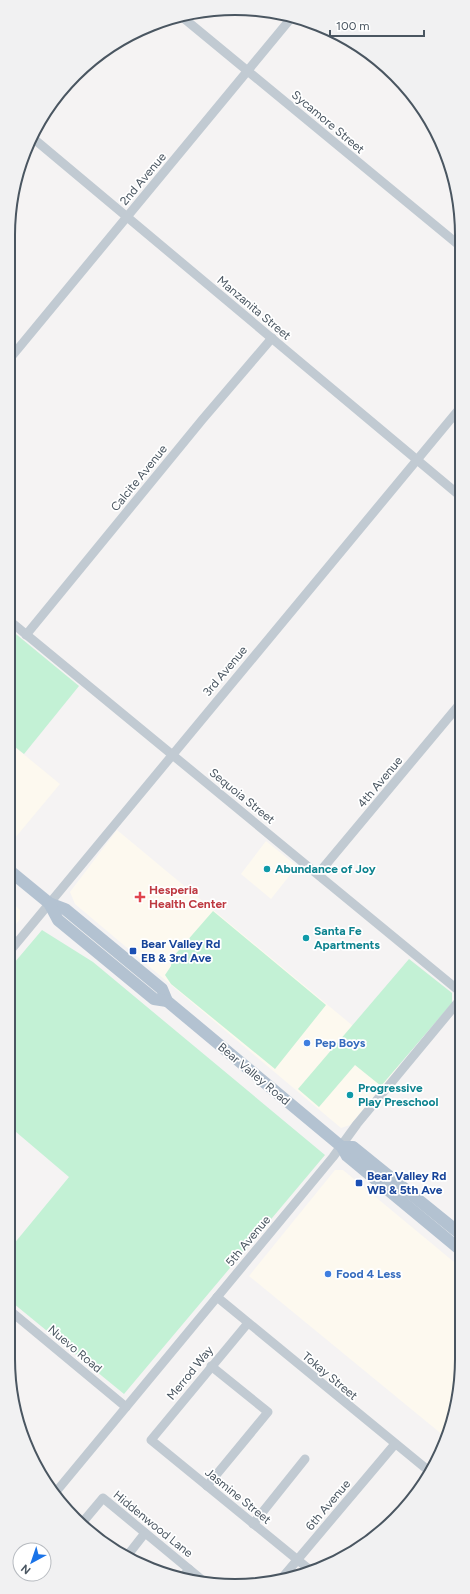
<svg xmlns="http://www.w3.org/2000/svg" width="470" height="1594" font-family="Figtree,sans-serif">
<style>
.commercial{fill:#fdf9ef}
.green{fill:#c3f1d5}
.lines{fill:none;stroke-linecap:round;stroke-linejoin:round}
.minor{stroke:#c1cad2;stroke-width:9}
.major{stroke:#b3c2d1;stroke-width:12}
.culture-dot{fill:#0f9aa8;stroke:#fff;stroke-width:1.5}
.health-dot{fill:#e0444e;stroke:#fff;stroke-width:1.5}
.transit-dot{fill:#1a4fb4;stroke:#fff;stroke-width:1.5}
.shop-dot{fill:#3f7fe0;stroke:#fff;stroke-width:1.5}
.labels{text-anchor:middle;stroke-width:3.5;stroke-linejoin:round;paint-order:stroke}
.street-label{font-size:12px;fill:#4a5661;stroke:#fff}
.culture-label{font-size:12px;font-weight:bold;fill:#0d838f;stroke:#fff;text-anchor:start}
.health-label{font-size:12px;font-weight:bold;fill:#be3a42;stroke:#fff;text-anchor:start}
.transit-label{font-size:12px;font-weight:bold;fill:#164399;stroke:#fff;text-anchor:start}
.shop-label{font-size:12px;font-weight:bold;fill:#366cbe;stroke:#fff;text-anchor:start}
.rim{fill:none;stroke:#4a5661;stroke-width:2}
</style>
<rect width="100%" height="100%" fill="#f5f3f3"/>
<g class="commercial">
<path d="M10,743L60,784L10,844Z"/>
<path d="M117,830L400,1065L350,1125L341,1128L75,904L70,892Z"/>
<path d="M266,841L297,866L271,899L241,874Z"/>
<path d="M10,901L20,910V919L10,932Z"/>
<path d="M335,1170H343L454,1262L458,1273V1404L444,1436L249,1276Z"/>
</g>
<g class="green">
<path d="M11,630L79,686L24,754L10,743Z"/>
<path d="M213,911L326,1005L275,1069L171,984L165,975L171,966L172,958Z"/>
<path d="M42,930L93,962L325,1155L124,1394L8,1299V1251L69,1177L9,1126V969Z"/>
<path d="M409,959L452,993V1003L381,1086L355,1065L319,1107L298,1089Z"/>
</g>
<g class="lines">
<g class="minor">
<path d="M181,16L460,246"/>
<path d="M34,139L459,495"/>
<path d="M12,356L292,17"/>
<path d="M11,622L458,990"/>
<path d="M26,635L202,420L272,338"/>
<path d="M318,874L459,705"/>
<path d="M10,951L460,408"/>
<path d="M9,1189L11,1186"/>
<path d="M217,1297L429,1471"/>
<path d="M8,1309L126,1407"/>
<path d="M248,1323L151,1440L310,1570"/>
<path d="M207,1486L268,1412L211,1366"/>
<path d="M55,1493L333,1157L357,1124L458,1002"/>
<path d="M82,1523L103,1498L207,1584"/>
<path d="M253,1524L305,1459"/>
<path d="M127,1556L145,1533"/>
<path d="M183,1577L189,1569"/>
<path d="M279,1579L282,1578L395,1444"/>
</g>
<g class="major">
<path d="M10,871L49,903L65,909L162,989L167,1001L342,1147L347,1156L458,1248"/>
<path d="M49,903L58,920L154,999L167,1001"/>
<path d="M342,1147H353L458,1232"/>
</g>
</g>
<g class="culture-dot">
<circle cx="267" cy="869" r="4"/>
<circle cx="306" cy="938" r="4"/>
<circle cx="350" cy="1095" r="4"/>
</g>
<path class="health-dot" d="M138 891h4v4h4v4h-4v4h-4v-4h-4v-4h4z"/>
<g class="transit-dot">
<rect x="129" y="947" width="8" height="8" rx="2"/>
<rect x="355" y="1179" width="8" height="8" rx="2"/>
</g>
<g class="shop-dot">
<circle cx="307" cy="1043" r="4"/>
<circle cx="328" cy="1274" r="4"/>
</g>
<g class="labels">
<g class="street-label">
<text transform="translate(328 122) rotate(40)" y="4">Sycamore Street</text>
<text transform="translate(143 179) rotate(-50)" y="4">2nd Avenue</text>
<text transform="translate(254 308) rotate(40)" y="4">Manzanita Street</text>
<text transform="translate(139 478) rotate(-51)" y="4">Calcite Avenue</text>
<text transform="translate(225 671) rotate(-50)" y="4">3rd Avenue</text>
<text transform="translate(380 782) rotate(-50)" y="4">4th Avenue</text>
<text transform="translate(242 796) rotate(39)" y="4">Sequoia Street</text>
<text transform="translate(254 1074) rotate(40)" y="4">Bear Valley Road</text>
<text transform="translate(248 1241) rotate(-50)" y="4">5th Avenue</text>
<text transform="translate(75 1349) rotate(40)" y="4">Nuevo Road</text>
<text transform="translate(190 1373) rotate(-51)" y="4">Merrod Way</text>
<text transform="translate(330 1376) rotate(40)" y="4">Tokay Street</text>
<text transform="translate(238 1496) rotate(39)" y="4">Jasmine Street</text>
<text transform="translate(328 1505) rotate(-50)" y="4">6th Avenue</text>
<text transform="translate(153 1524) rotate(39)" y="4">Hiddenwood Lane</text>
</g>
<g class="culture-label">
<text x="275" y="873">Abundance of Joy</text>
<text x="314" y="935">Santa Fe<tspan x="314" dy="14">Apartments</tspan></text>
<text x="358" y="1092">Progressive<tspan x="358" dy="14">Play Preschool</tspan></text>
</g>
<g class="health-label">
<text x="149" y="894">Hesperia<tspan x="149" dy="14">Health Center</tspan></text>
</g>
<g class="transit-label">
<text x="141" y="948">Bear Valley Rd<tspan x="141" dy="14">EB &amp; 3rd Ave</tspan></text>
<text x="367" y="1180">Bear Valley Rd<tspan x="367" dy="14">WB &amp; 5th Ave</tspan></text>
</g>
<g class="shop-label">
<text x="315" y="1047">Pep Boys</text>
<text x="336" y="1278">Food 4 Less</text>
</g>
</g>
<path d="M0 0H470V1594H0ZM235 15H235A220 220 0 0 1 455 235V1359A220 220 0 0 1 235 1579H235A220 220 0 0 1 15 1359V235A220 220 0 0 1 235 15Z" fill="#f1f1f2" fill-rule="evenodd"/>
<path class="rim" d="M235 15H235A220 220 0 0 1 455 235V1359A220 220 0 0 1 235 1579H235A220 220 0 0 1 15 1359V235A220 220 0 0 1 235 15Z"/>
<g transform="translate(32 1562) rotate(220)"><circle r="19" fill="#ffffff" stroke="#b7bbc0"/>
<path d="M0-3L7 15L0 10L-7 15Z" fill="#1a73e8"/>
<text y="-6" font-size="11" font-weight="bold" text-anchor="middle" fill="#4a5661">N</text>
</g>
<path d="M330 30v6h94v-6" fill="none" stroke="#4a5661" stroke-width="2"/>
<text x="336" y="30" font-size="12" fill="#4a5661" stroke="#ffffff" stroke-width="3" paint-order="stroke">100 m</text>
</svg>
